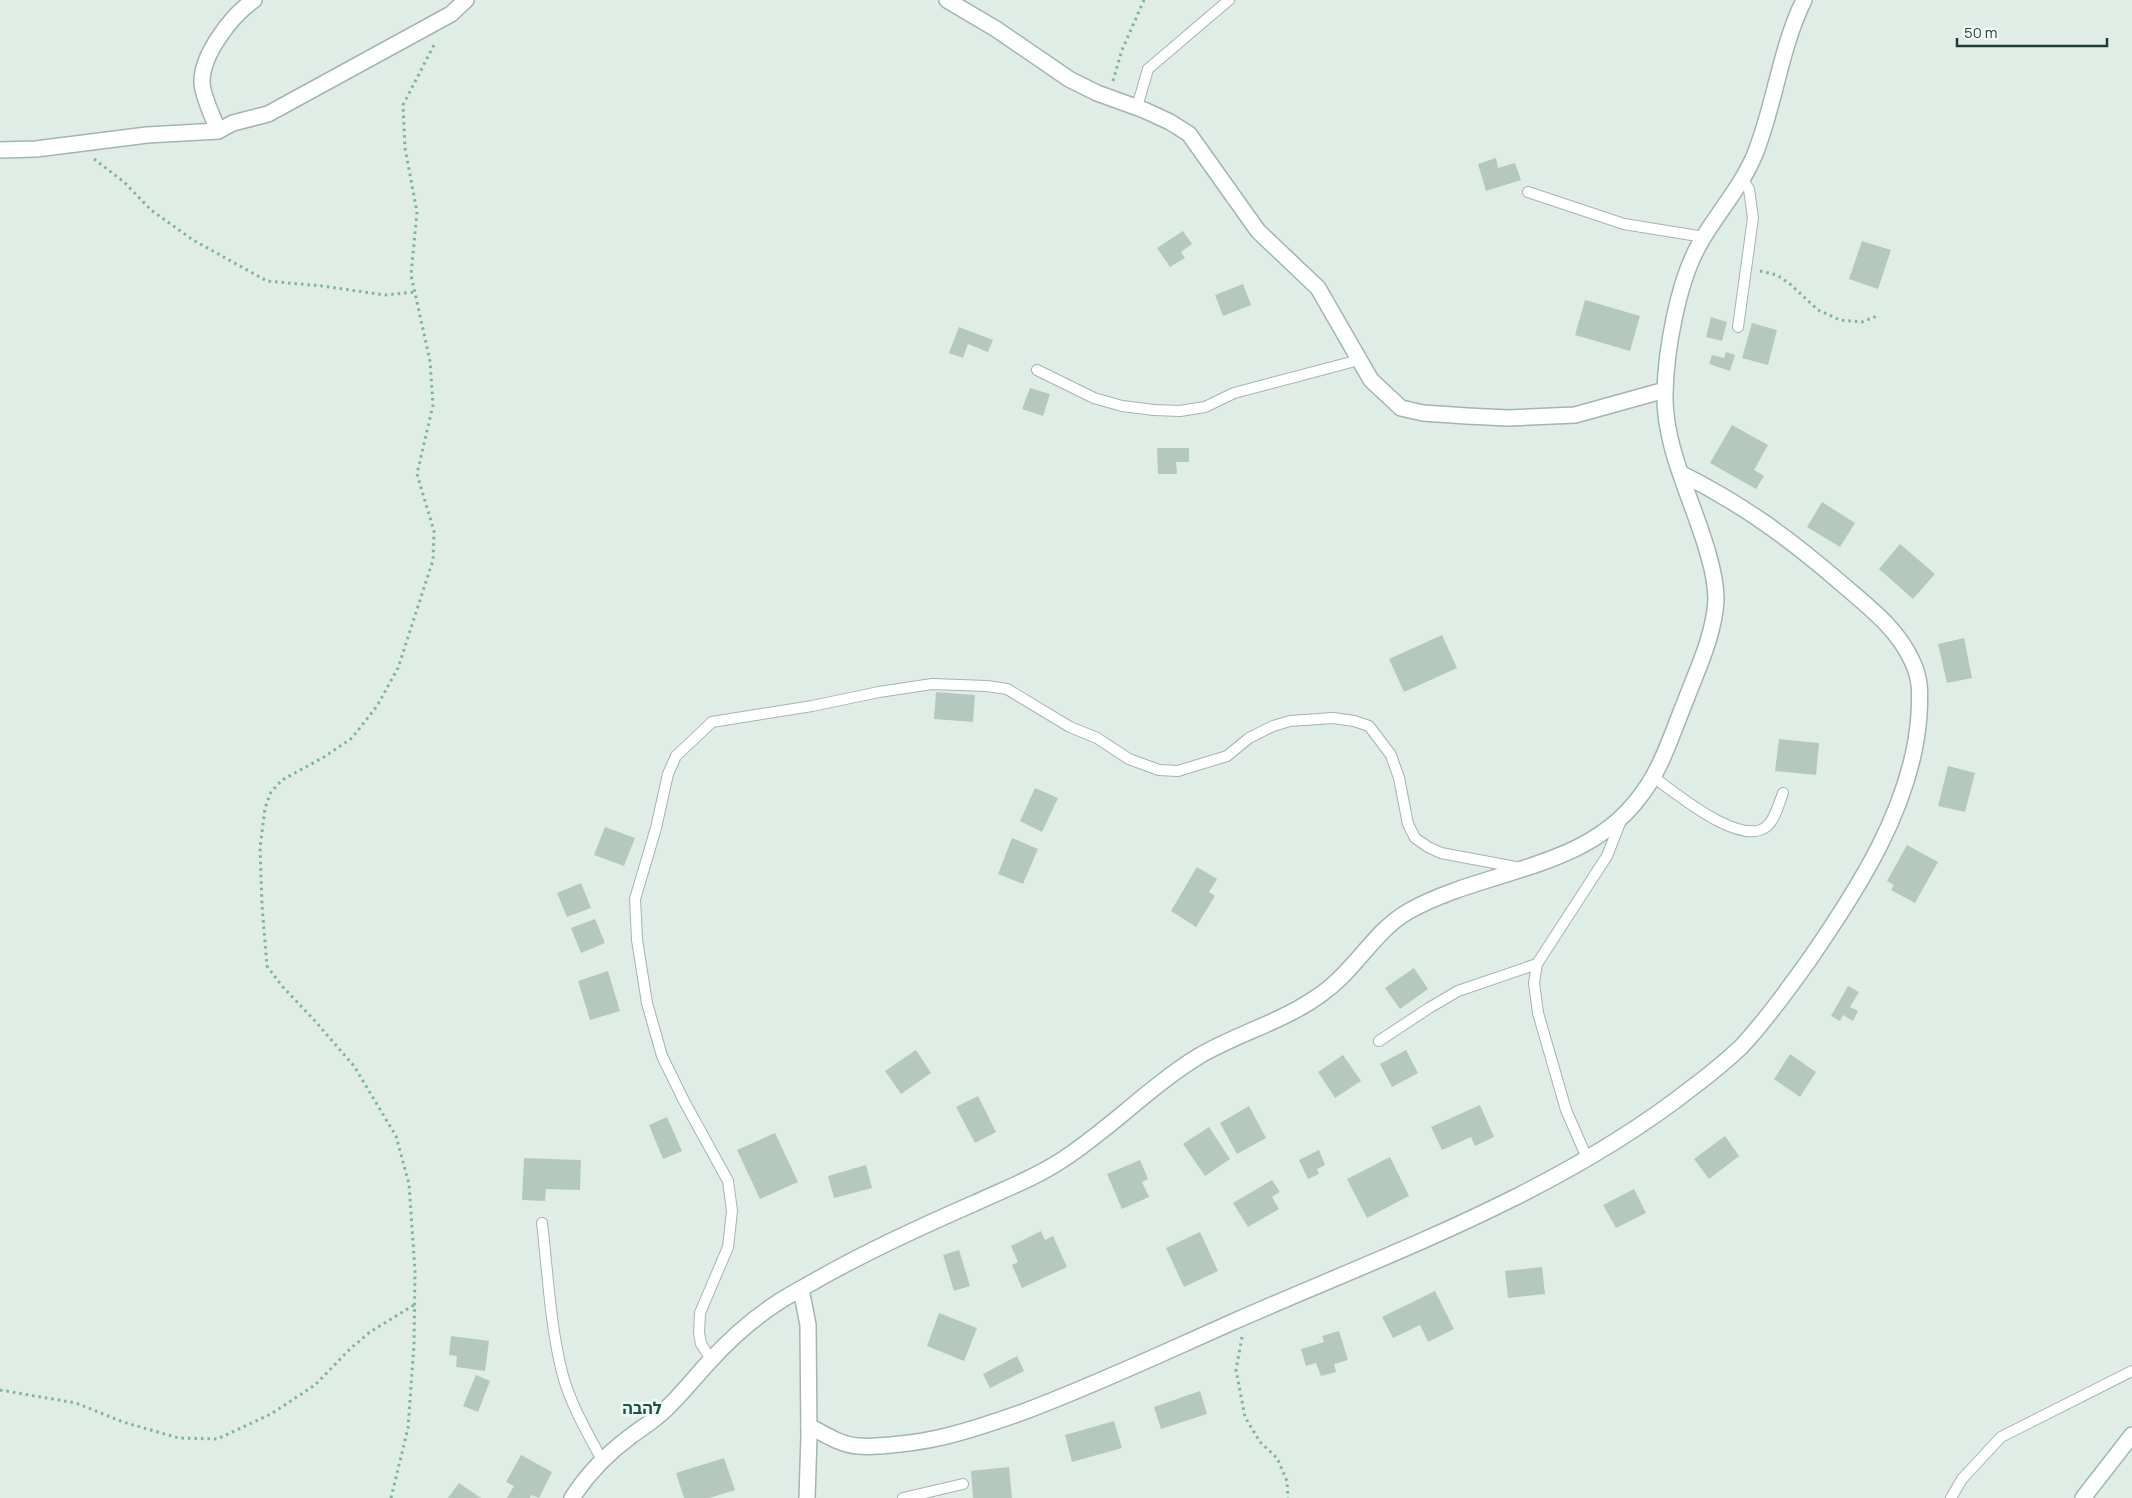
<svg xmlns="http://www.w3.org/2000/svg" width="2132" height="1498" font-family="Manrope,'Noto Sans Hebrew',sans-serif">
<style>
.building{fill:#b5c8bf}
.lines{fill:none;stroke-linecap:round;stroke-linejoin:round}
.lane-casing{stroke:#a2b5ae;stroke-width:12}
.street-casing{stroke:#a2b5ae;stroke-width:18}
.secondary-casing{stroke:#9dbaae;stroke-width:18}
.path{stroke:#7cb4a0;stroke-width:3;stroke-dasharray:2.5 4;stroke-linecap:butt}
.lane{stroke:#fff;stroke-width:10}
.street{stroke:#fff;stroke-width:15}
.secondary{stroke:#fff;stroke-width:15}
.labels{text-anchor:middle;stroke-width:5;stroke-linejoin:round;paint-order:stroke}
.quarter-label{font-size:16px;font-weight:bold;fill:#185443;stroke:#f1f9f5}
</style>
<rect width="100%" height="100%" fill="#e0ede7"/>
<g class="building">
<path d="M1496,158L1498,168L1515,163L1521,180L1486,191L1478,164Z"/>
<path d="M1183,231L1192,244L1181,252L1185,258L1170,267L1157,248Z"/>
<path d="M1862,241L1891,250L1878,289L1849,279Z"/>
<path d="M1243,284L1251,305L1223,316L1215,295Z"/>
<path d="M1585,300L1640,316L1630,351L1575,335Z"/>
<path d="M1711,317L1727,322L1722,341L1706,337Z"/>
<path d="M1752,323L1777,330L1768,365L1742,358Z"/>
<path d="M959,327L993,340L988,352L968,344L963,358L949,353Z"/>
<path d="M1726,352L1735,355L1730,371L1709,364L1712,355L1724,358Z"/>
<path d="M1030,388L1050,394L1043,416L1022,409Z"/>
<path d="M1732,425L1768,445L1754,470L1764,476L1756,489L1710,463Z"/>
<path d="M1157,448H1189V462H1176L1177,474H1158Z"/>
<path d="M1822,502L1855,523L1840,547L1807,527Z"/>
<path d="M1900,544L1935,574L1913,599L1879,569Z"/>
<path d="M1442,635L1457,668L1404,692L1389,659Z"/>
<path d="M1964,638L1972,678L1947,683L1938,644Z"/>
<path d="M936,692L975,695L973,722L934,719Z"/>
<path d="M1779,739L1819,743L1816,775L1775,771Z"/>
<path d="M1948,766L1975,773L1965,812L1938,806Z"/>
<path d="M1035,788L1058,798L1042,832L1020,821Z"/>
<path d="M605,827L635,838L624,866L594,855Z"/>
<path d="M1012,838L1038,849L1023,884L998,874Z"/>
<path d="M1907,845L1938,862L1915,903L1891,890L1894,885L1887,881Z"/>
<path d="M1197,867L1217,879L1209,892L1215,896L1196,927L1171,911Z"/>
<path d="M581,883L591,908L567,917L557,893Z"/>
<path d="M595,919L605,943L581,953L571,928Z"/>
<path d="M1414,968L1428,989L1400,1009L1385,988Z"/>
<path d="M608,971L620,1011L590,1020L578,981Z"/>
<path d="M1848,986L1859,992L1850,1007L1858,1011L1853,1021L1843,1015L1840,1021L1831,1016Z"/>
<path d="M916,1050L931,1073L901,1094L885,1071Z"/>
<path d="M1406,1050L1418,1073L1392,1087L1380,1064Z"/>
<path d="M1790,1054L1816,1072L1800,1097L1774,1079Z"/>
<path d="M1343,1055L1361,1081L1335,1098L1318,1072Z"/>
<path d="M978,1096L996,1132L975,1143L956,1107Z"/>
<path d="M1480,1105L1494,1137L1475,1146L1471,1137L1442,1150L1431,1127Z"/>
<path d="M1249,1106L1266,1138L1237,1154L1220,1123Z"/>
<path d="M667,1117L682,1151L663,1159L649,1125Z"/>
<path d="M1209,1127L1230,1159L1205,1176L1183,1144Z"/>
<path d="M775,1133L798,1182L760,1199L737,1150Z"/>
<path d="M1725,1136L1739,1156L1709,1179L1694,1159Z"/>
<path d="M1319,1150L1325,1165L1317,1169L1319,1174L1308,1179L1299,1160Z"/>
<path d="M1390,1157L1409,1196L1367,1218L1347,1179Z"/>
<path d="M524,1158L581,1160L580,1190L546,1189L545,1201L522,1200Z"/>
<path d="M1140,1160L1148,1179L1142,1182L1149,1197L1122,1209L1107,1174Z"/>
<path d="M866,1165L872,1188L834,1198L828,1176Z"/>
<path d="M1272,1180L1280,1192L1272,1197L1279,1209L1248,1227L1233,1203Z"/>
<path d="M1634,1189L1646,1213L1616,1228L1603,1205Z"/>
<path d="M1041,1231L1045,1240L1053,1236L1067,1267L1022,1288L1012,1265L1018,1262L1011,1246Z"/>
<path d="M1200,1232L1218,1271L1184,1287L1166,1248Z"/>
<path d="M959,1250L970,1286L954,1291L943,1255Z"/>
<path d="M1542,1267L1545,1294L1508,1298L1505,1271Z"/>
<path d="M1435,1291L1454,1329L1428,1342L1420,1325L1393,1338L1382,1317Z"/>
<path d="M939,1313L977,1328L964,1361L927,1346Z"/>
<path d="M1339,1331L1348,1360L1334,1364L1336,1372L1321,1376L1316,1363L1306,1366L1301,1349L1324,1342L1322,1336Z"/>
<path d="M451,1336L489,1341L485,1371L456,1367L457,1356L449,1355Z"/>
<path d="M1017,1356L1024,1371L990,1388L983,1374Z"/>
<path d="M476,1375L490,1381L478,1412L463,1406Z"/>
<path d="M1200,1391L1207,1414L1161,1429L1154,1407Z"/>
<path d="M1114,1421L1122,1448L1072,1462L1065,1435Z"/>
<path d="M521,1455L552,1472L539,1498L531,1495L530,1498H507L514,1486L506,1482Z"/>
<path d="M724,1458L735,1490L709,1498H684L676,1473Z"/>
<path d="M1009,1467L1012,1498H973L971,1471Z"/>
<path d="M459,1483L481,1498H448Z"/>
</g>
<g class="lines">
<defs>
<g id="lane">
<path d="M1137,107L1148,69L1229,0"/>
<path d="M1528,192L1624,224L1704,237"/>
<path d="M1738,327L1753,218L1749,189L1743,180"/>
<path d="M1037,370L1094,398L1122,406L1154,410L1180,411L1205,407L1234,393L1359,360"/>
<path d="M1653,777C1675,792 1739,847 1766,827C1775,820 1779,803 1783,793"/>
<path d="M1379,1041L1429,1008L1458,991L1537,964"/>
<path d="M1587,1158L1566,1110L1538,1013L1534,983L1537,964L1607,856L1622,818"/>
<path d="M542,1223C548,1273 550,1327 563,1376C571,1405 588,1434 602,1460"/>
<path d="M711,1359L701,1344L699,1333L700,1313L728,1247L732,1211L728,1181L684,1101L662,1056L647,1003L637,940L635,899L656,828L668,774L676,756L712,722L812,706L879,692L932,684L987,686L1007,689L1070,727L1097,738L1129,759L1159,770L1178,771L1227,756L1249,738L1273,726L1290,721L1333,718L1354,721L1369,726L1391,755L1399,778L1408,824L1415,838L1428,847L1441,853L1521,868"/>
<path d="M903,1498L963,1484"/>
<path d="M1951,1498L1962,1479L2001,1437L2132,1371"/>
</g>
<g id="street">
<path d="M947,0L996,29L1069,79L1097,93L1144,110L1170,122L1189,134L1258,231L1318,288L1371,380L1401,408L1423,413L1467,416L1508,418L1575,415L1665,390"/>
<path d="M218,131C213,116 203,98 202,83C201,55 232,15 254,0"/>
<path d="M0,150L36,149L147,135L218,131L233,123L268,114L451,14L466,0"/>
<path d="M801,1289L808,1325L809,1436L807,1498"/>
<path d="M809,1426C824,1434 841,1445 858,1446C875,1448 921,1442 938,1438C966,1432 995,1422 1023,1412C1095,1385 1165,1352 1235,1321C1392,1252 1557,1194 1693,1087C1709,1075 1726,1061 1741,1047C1765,1021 1786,992 1807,963C1857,891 1913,805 1919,715C1920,696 1921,680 1913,663C1898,629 1870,608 1842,584C1790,539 1744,505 1682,474"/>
<path d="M572,1498C588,1473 608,1453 631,1436C643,1427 655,1420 665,1410C681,1395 694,1378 709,1362C728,1341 750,1321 774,1305C788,1295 805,1287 820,1278C870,1250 922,1226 975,1203C1005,1189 1035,1178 1062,1160C1110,1129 1150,1086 1199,1056C1240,1032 1286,1021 1324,992C1356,969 1375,930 1409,911C1484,869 1583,871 1638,799C1661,771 1671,736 1685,702C1697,670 1714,636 1716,600C1716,585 1713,571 1709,557C1695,504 1663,448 1665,392C1666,350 1678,282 1699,245C1716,214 1741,188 1755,154C1775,104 1780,49 1804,0"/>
</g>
<path id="secondary" d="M2083,1498L2132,1435"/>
</defs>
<use href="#lane" class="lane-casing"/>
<use href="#street" class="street-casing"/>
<use href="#secondary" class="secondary-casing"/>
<g class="path">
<path d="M1113,81L1122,50L1144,0"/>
<path d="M94,159L124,182L151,210L193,240L267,281L322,286L385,295L415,292"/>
<path d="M1760,271L1777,275L1790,284L1818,310L1840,320L1862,322L1877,316"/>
<path d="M1242,1337L1236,1370L1245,1417L1260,1442L1277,1458L1287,1481L1288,1498"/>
<path d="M0,1390L76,1403L123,1422L179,1438L217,1439L271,1414L315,1385L350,1349L370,1332L414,1305"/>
<path d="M391,1498L408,1428L414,1345L415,1271L409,1184L396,1136L354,1066L315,1021L282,986L267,966L262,905L260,848L265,808L271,792L282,780L324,757L352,738L377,706L398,668L433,560L434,531L417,474L433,405L430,361L411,275L417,212L405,148L403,105L435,43"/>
</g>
<use href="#lane" class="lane"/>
<use href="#street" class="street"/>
<use href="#secondary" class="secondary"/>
</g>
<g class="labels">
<g class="quarter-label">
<text x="642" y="1414">להבה</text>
</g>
</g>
<path d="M1957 38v8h150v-8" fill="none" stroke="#1e3f35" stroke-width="2.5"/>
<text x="1964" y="38" font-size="15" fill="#1e3f35" stroke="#f1f9f5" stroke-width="4" paint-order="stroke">50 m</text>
</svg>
